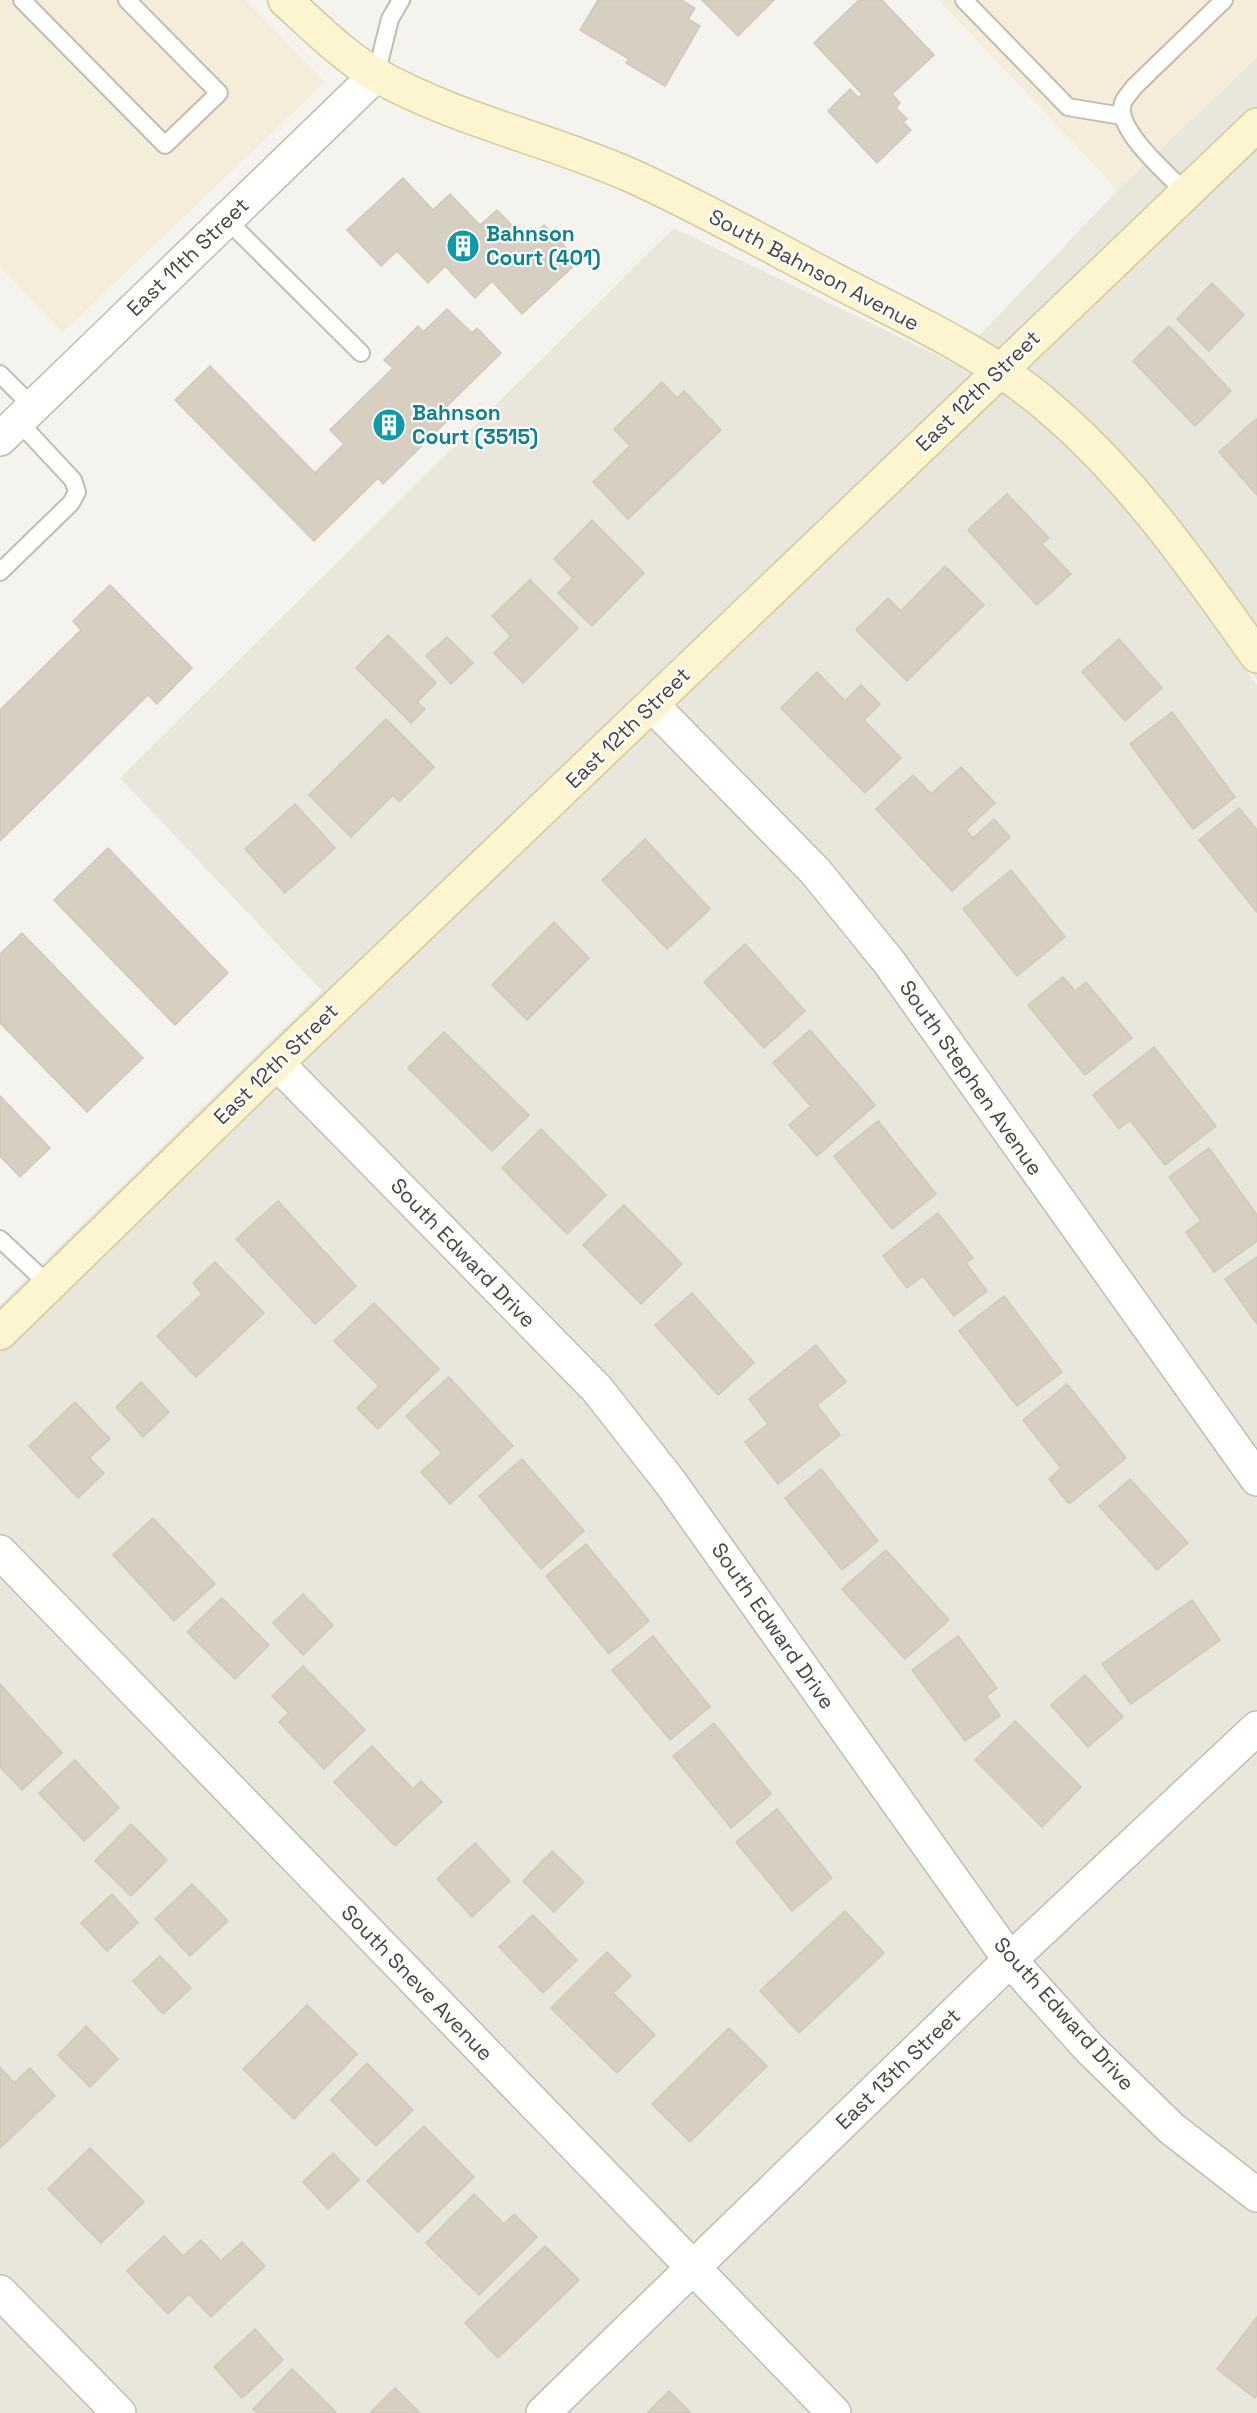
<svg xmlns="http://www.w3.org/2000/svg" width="1257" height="2413" font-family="'Space Grotesk',sans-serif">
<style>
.residential{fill:#e9e6db}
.commercial{fill:#f5ecda}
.building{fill:#d7d0c2;stroke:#d1c8b6;stroke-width:1.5}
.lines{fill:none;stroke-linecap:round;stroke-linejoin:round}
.lane-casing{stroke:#c1bcaf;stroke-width:20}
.street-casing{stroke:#c1bcaf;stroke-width:36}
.secondary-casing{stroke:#d2c99f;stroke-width:36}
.lane{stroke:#fff;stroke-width:16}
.street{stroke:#fff;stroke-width:33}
.secondary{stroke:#fcf5d0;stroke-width:33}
.labels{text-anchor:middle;stroke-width:4.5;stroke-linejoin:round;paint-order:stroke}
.culture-label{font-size:21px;font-weight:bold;fill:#0d838f;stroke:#fff;text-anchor:start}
.street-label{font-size:21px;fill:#4a453a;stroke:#fff}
</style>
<rect width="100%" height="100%" fill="#f5f3ed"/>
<path class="residential" d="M1257,57V680L1202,607L1257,685V2413H0V1305L322,991L120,778L674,228L953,363L1118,190Z"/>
<g class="commercial">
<path d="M0,0H245L325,82L63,332L0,267Z"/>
<path d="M939,0H1257V57L1118,190Z"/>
</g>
<g class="building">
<path d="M598,0H681L695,8L688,19L700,26L665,86L626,63L629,59L580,30Z"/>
<path d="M702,0H774L738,36Z"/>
<path d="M859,0H882L934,55L892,94L900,103L896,108L907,119L903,122L911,130L877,163L828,111L850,89L859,98L862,94L814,43Z"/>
<path d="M403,178L433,210L450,194L480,225L497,210L527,241L544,225L579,261L522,314L492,281L475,298L445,266L428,283L397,251L381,266L347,230Z"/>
<path d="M1212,283L1244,315L1209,351L1177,319Z"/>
<path d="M447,309L472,333L477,328L501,353L440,413L448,420L383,484L378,478L314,541L175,400L210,366L315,473L344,444L330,430L393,368L384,360L418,326L423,332Z"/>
<path d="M1169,326L1231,391L1195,426L1133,361Z"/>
<path d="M662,382L677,398L684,391L721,430L628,519L593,482L630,446L614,429Z"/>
<path d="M1256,419H1257V495L1219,452Z"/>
<path d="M1007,494L1049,538L1042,544L1071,574L1037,605L968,530Z"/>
<path d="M592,520L644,573L592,626L558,593L573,578L554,559Z"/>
<path d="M945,566L984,605L907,681L856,630L888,598L901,611Z"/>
<path d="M530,580L578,628L523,683L494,653L511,636L492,616Z"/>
<path d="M110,585L192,668L157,704L148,695L0,841V710L81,630L73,621Z"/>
<path d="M388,635L436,683L417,702L425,709L411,723L356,668Z"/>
<path d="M447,637L473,663L451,684L426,656Z"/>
<path d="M1119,639L1162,688L1125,721L1082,672Z"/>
<path d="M817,672L845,701L861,685L880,704L864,720L901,758L865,793L781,708Z"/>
<path d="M1172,712L1235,797L1193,829L1130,744Z"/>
<path d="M386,719L434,767L399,802L393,795L351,837L309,795Z"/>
<path d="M961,767L995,803L966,830L973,838L994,819L1010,837L952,891L876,809L913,775L931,794Z"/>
<path d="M295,804L335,848L285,893L245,849Z"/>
<path d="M1239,808L1257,830V912L1199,840Z"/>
<path d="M645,839L710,909L667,949L602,880Z"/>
<path d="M108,848L228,973L175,1025L54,900Z"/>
<path d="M1011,870L1065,937L1017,976L963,909Z"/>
<path d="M554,922L589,958L527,1020L492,985Z"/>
<path d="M22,933L143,1058L87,1112L0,1023V954Z"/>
<path d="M745,944L805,1011L764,1048L704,982Z"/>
<path d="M1063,977L1075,991L1086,982L1132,1038L1085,1075L1028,1005Z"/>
<path d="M810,1030L875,1105L817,1156L789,1125L811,1106L773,1063Z"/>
<path d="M444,1032L529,1115L492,1151L408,1068Z"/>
<path d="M1154,1047L1216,1126L1165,1165L1130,1120L1119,1129L1093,1095Z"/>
<path d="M0,1096L50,1148L20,1177L0,1156Z"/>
<path d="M878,1121L936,1194L892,1229L834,1156Z"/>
<path d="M541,1129L606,1195L567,1234L502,1168Z"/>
<path d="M1209,1148L1257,1215V1241L1214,1272L1186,1232L1201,1221L1169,1177Z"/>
<path d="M278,1201L356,1286L315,1324L236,1239Z"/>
<path d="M624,1205L682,1264L641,1304L583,1245Z"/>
<path d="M938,1213L973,1258L966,1263L987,1291L954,1316L923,1276L907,1288L883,1256Z"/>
<path d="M1257,1257V1324L1225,1279Z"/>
<path d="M215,1262L264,1313L196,1377L157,1336L202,1294L193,1283Z"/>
<path d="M692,1293L754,1363L718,1395L655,1325Z"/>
<path d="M1004,1296L1062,1372L1017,1406L959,1331Z"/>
<path d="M374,1303L439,1369L378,1429L357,1408L379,1386L334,1341Z"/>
<path d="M816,1345L846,1382L817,1405L840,1435L778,1484L745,1442L768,1424L749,1399Z"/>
<path d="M449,1377L513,1446L450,1504L421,1472L442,1453L406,1416Z"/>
<path d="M141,1382L169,1412L143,1437L116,1407Z"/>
<path d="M1067,1384L1126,1458L1069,1504L1049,1479L1061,1468L1023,1420Z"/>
<path d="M75,1402L110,1439L89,1458L104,1473L78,1498L29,1446Z"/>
<path d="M522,1459L584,1531L541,1569L479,1496Z"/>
<path d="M821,1469L878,1541L842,1570L785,1498Z"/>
<path d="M1130,1479L1188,1543L1157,1570L1099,1506Z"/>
<path d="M153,1518L215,1584L174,1621L113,1555Z"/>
<path d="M586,1544L649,1621L609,1654L546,1576Z"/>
<path d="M886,1550L949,1620L905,1659L842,1589Z"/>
<path d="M303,1594L333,1625L303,1655L273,1623Z"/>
<path d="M222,1598L269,1645L235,1679L187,1632Z"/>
<path d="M1192,1600L1220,1640L1131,1704L1102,1664Z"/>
<path d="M653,1636L710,1707L670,1740L612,1670Z"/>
<path d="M958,1636L997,1688L986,1696L1000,1716L965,1741L912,1670Z"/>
<path d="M303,1666L365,1730L324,1769L279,1722L289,1713L272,1696Z"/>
<path d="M1085,1675L1123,1717L1088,1747L1051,1705Z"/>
<path d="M0,1684L62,1753L22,1790L0,1767Z"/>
<path d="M1015,1721L1081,1787L1042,1827L975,1760Z"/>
<path d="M714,1723L771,1794L731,1828L673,1756Z"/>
<path d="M372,1746L413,1789L421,1781L442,1802L395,1846L334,1782Z"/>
<path d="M75,1760L119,1808L84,1841L39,1793Z"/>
<path d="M777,1809L832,1878L792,1911L736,1842Z"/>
<path d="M131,1824L167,1860L131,1896L95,1861Z"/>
<path d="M475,1843L510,1881L472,1917L437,1879Z"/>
<path d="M552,1851L584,1882L554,1912L523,1881Z"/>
<path d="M192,1884L228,1921L190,1956L155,1919Z"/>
<path d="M112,1894L138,1923L107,1951L81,1923Z"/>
<path d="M845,1911L884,1953L799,2033L760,1991Z"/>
<path d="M533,1915L577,1960L543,1993L499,1947Z"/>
<path d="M607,1952L631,1976L613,1993L655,2035L617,2073L551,2008Z"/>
<path d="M160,1956L191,1988L163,2014L133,1981Z"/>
<path d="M307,2005L357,2054L294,2119L243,2069Z"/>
<path d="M86,2026L118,2059L90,2087L58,2055Z"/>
<path d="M729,2028L767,2066L690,2142L652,2104Z"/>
<path d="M367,2063L413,2110L376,2146L331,2100Z"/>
<path d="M0,2067L14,2083L30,2068L55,2096L0,2148Z"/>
<path d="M424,2126L474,2177L418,2232L367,2181Z"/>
<path d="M90,2148L144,2202L101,2243L48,2189Z"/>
<path d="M333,2153L359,2180L328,2209L303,2182Z"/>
<path d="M474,2194L504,2224L514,2214L537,2237L479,2295L426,2243Z"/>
<path d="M164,2236L183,2256L201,2240L221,2261L242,2242L265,2266L211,2317L189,2294L168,2314L127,2271Z"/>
<path d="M545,2246L579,2280L498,2358L465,2323Z"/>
<path d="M1257,2317V2395L1255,2398L1217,2369Z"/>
<path d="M255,2329L283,2360L242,2398L214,2367Z"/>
<path d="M292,2369L336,2412L335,2413H258L253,2409Z"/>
<path d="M395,2388L420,2413H370Z"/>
<path d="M669,2391L691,2413H647Z"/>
</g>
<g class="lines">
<defs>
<g id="lane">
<path d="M22,0L165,145L219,93L127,0"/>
<path d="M964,0L1068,107L1122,116"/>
<path d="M376,75L390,19L401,0"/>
<path d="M1186,193C1169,175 1114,129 1123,103C1125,97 1131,92 1134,87L1224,0"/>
<path d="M227,220L361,353"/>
<path d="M0,374L33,407"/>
<path d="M0,572L71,503L77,492L73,480L18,421"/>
<path d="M0,1239L49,1285"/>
</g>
<g id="street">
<path d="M0,439L376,75"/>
<path d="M652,705L815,871L889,962L1257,1479"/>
<path d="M277,1063L597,1389L670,1482L1010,1960L1089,2048L1171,2128L1257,2195"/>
<path d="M0,1552L834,2413"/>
<path d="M0,2292L119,2413"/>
<path d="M543,2413L1010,1960L1257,1728"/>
</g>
<g id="secondary">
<path d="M285,0C314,26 344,57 378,76C457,120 548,139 630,175C703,208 773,248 844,285C912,320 986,354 1045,404C1129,474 1194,567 1257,656"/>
<path d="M0,1333L277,1063L1257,125"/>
</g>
</defs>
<use href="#lane" class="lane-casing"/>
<use href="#street" class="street-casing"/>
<use href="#secondary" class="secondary-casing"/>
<use href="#lane" class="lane"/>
<use href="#street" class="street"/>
<use href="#secondary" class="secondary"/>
</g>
<defs>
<symbol id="building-disc" viewBox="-11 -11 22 22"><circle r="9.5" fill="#0f9aa8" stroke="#fff"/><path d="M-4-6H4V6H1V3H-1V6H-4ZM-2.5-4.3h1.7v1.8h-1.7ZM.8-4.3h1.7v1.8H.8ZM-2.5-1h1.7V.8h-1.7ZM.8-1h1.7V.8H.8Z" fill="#fff"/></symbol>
</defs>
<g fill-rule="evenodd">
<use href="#building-disc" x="444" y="227" width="38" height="38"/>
<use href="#building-disc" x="370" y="406" width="38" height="38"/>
</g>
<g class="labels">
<g class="culture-label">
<text x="486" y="241">Bahnson<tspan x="486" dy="24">Court (401)</tspan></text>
<text x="412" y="420">Bahnson<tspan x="412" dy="24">Court (3515)</tspan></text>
</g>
<g class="street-label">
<text transform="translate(188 257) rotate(-44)" y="7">East 11th Street</text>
<text transform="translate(814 270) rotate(28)" y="7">South Bahnson Avenue</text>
<text transform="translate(978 391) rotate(-44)" y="7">East 12th Street</text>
<text transform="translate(628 728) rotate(-44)" y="7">East 12th Street</text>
<text transform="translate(276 1064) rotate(-44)" y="7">East 12th Street</text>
<text transform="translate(971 1078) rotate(55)" y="7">South Stephen Avenue</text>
<text transform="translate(463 1253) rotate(46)" y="7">South Edward Drive</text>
<text transform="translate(773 1626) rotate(55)" y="7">South Edward Drive</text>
<text transform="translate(417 1983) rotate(46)" y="7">South Sneve Avenue</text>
<text transform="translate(1064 2014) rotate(48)" y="7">South Edward Drive</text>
<text transform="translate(898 2069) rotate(-44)" y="7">East 13th Street</text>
</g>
</g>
</svg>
